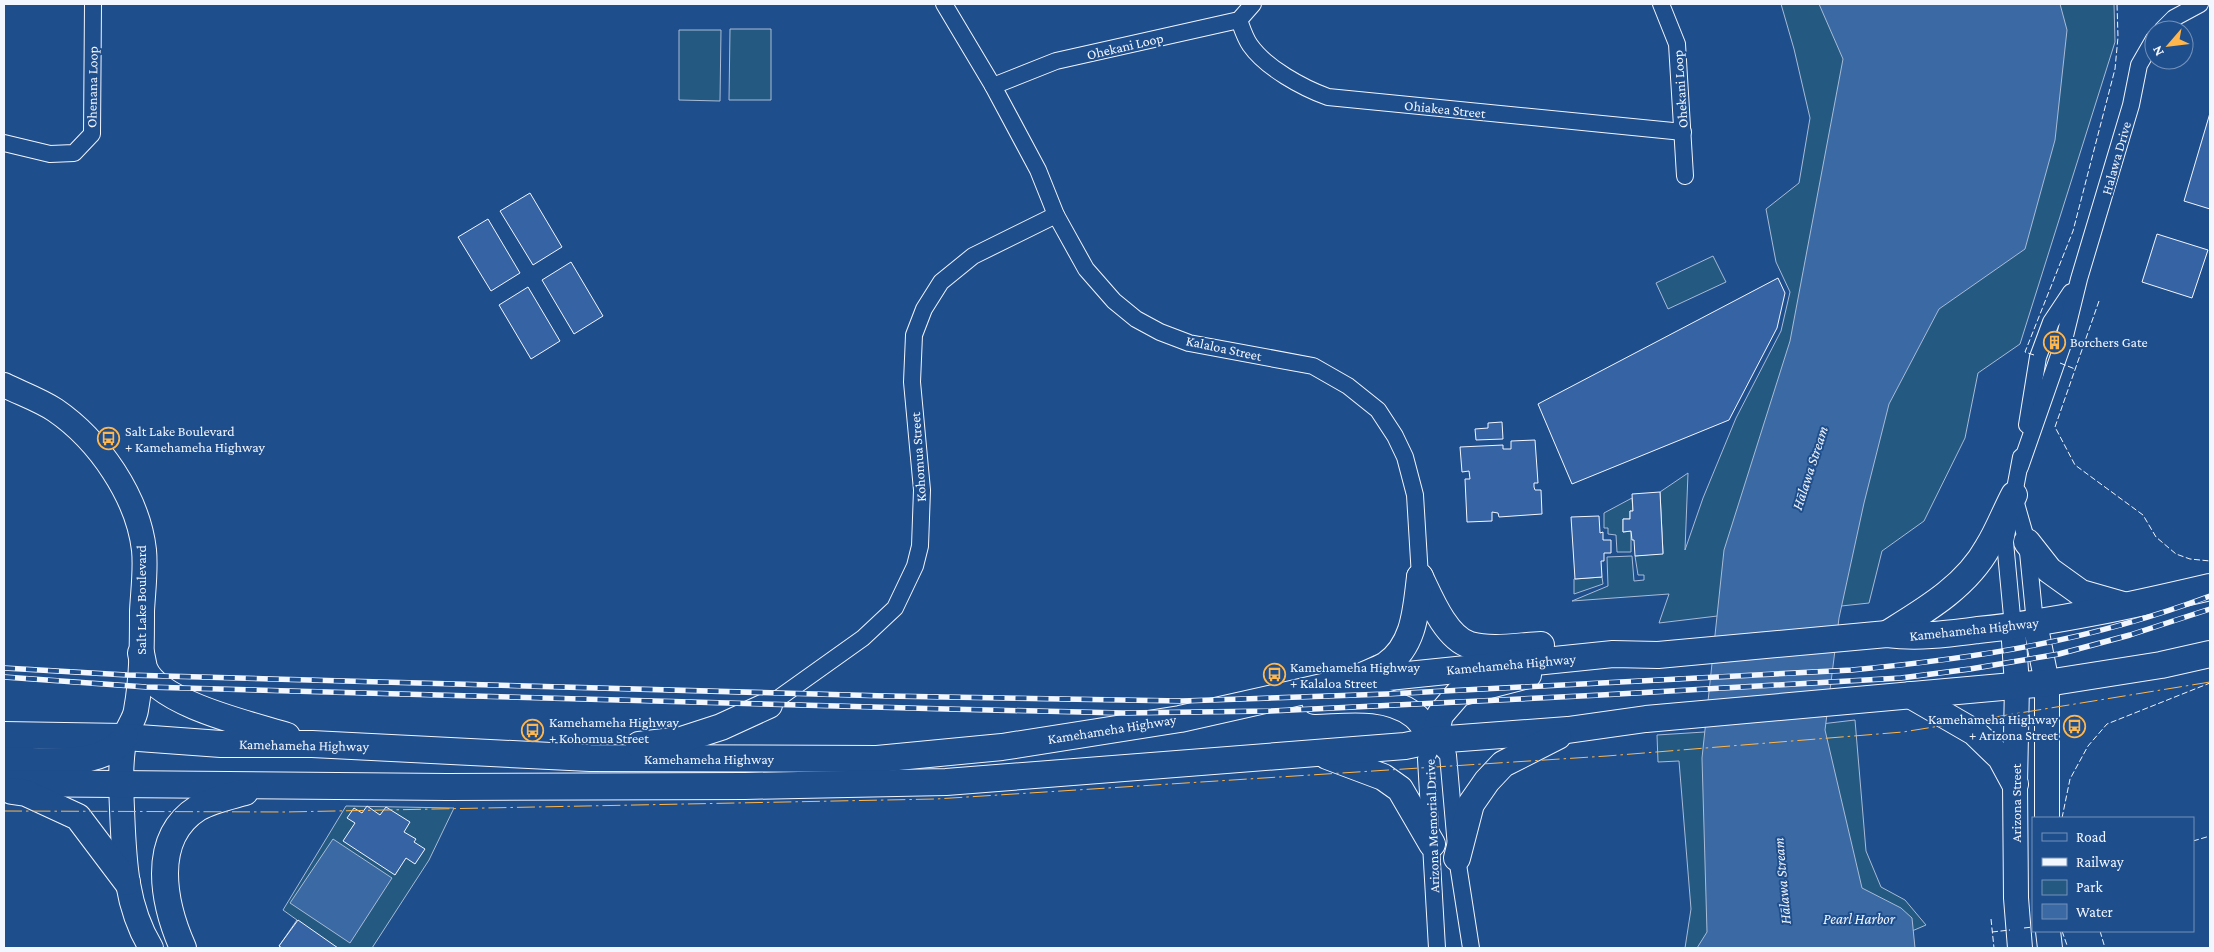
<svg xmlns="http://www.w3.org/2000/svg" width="2214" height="952" font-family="'Crimson Pro',serif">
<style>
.green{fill:#245a82;stroke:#a8bbd7}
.water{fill:#3b69a3;stroke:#a8bbd7}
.building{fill:#3563a3;stroke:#f2f6ff}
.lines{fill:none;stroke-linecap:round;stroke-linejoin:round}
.street-casing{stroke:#f2f6ff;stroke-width:18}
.secondary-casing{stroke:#f2f6ff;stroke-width:26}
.primary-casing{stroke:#f2f6ff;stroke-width:28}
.street{stroke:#1f4e8c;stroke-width:16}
.secondary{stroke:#1f4e8c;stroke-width:24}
.primary{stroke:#1f4e8c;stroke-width:26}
.rail-casing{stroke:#f2f6ff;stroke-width:5.5}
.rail{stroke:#1f4e8c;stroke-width:4;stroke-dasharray:11;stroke-linecap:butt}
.fence{stroke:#f2f6ff;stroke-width:1;stroke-dasharray:6 2.5;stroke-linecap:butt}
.power{stroke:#ffb74d;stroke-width:1;stroke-dasharray:18 4 2.5 4;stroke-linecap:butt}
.labels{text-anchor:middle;stroke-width:4;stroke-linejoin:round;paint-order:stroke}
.street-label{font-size:14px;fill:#f2f6ff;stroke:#1f4e8c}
.poi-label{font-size:14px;fill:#f2f6ff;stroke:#1f4e8c;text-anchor:start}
.water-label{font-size:15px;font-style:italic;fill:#f2f6ff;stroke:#1f4e8c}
</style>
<rect width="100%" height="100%" fill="#1f4e8c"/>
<g class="green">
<path d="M1781,4H1869L1734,614L1659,623L1669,594L1572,601L1608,586L1607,557L1632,556L1634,581L1644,580V575H1638L1635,556L1663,553L1660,492L1688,473L1685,550L1703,498L1736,418L1781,331L1790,292L1776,262L1766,209L1799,183L1810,118L1794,49Z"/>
<path d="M1990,4H2114L2115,42L2020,344L1978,373L1965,438L1924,521L1882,551L1869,603L1795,611Z"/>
<path d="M730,29H771V100H729Z"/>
<path d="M679,30H721L720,101L679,100Z"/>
<path d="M1713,256L1726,282L1668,309L1656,283Z"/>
<path d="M1632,498L1633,511H1630V519H1623V532L1631,531V552H1617L1616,535L1608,534V528H1604V513Z"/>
<path d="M1602,577L1603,584L1574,594V579Z"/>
<path d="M1855,720L1866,851L1881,887L1905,900L1926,925L1912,931L1758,801L1770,730Z"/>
<path d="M1736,730L1730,948H1685L1691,909L1679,761L1658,762L1657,735Z"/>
<path d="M346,806L454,808L429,860L372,948H282L279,946L297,920L283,910Z"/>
</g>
<g class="water">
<path d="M1819,4H2060L2067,30L2055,140L2025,249L1939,309L1889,404L1864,503L1839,618L1825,730L1862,888L1901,908L1912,918L1915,948H1697L1707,932L1702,758L1724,550L1790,341L1843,59Z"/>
<path d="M333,839L392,878L350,943L290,903Z"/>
</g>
<g class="building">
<path d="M2210,113V209L2184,201Z"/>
<path d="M530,193L562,247L533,265L500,211Z"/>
<path d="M488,219L520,273L491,291L458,237Z"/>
<path d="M2157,234L2208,250L2192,298L2142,282Z"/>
<path d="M571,262L603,316L574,334L542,280Z"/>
<path d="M1778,278L1785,293L1777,328L1729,420L1572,484L1538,404Z"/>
<path d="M528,287L560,341L531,359L499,305Z"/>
<path d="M1502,422L1503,439L1476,440L1475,429L1488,428V423Z"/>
<path d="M1535,440L1538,483H1534V487L1535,490H1541L1542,514L1499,517L1498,513L1492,512V521L1467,522L1465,479H1470L1469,471L1462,472L1460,447L1503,445V449H1511V441Z"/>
<path d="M1660,492L1663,554L1635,556L1634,540H1632L1631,531L1623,532V519H1630V511H1633L1632,494Z"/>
<path d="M1599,516L1600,533L1603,532V540H1611V553H1604V561H1601L1602,577L1575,579L1571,517Z"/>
<path d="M367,806L380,815L386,807L410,822L404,832L416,839L414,842L425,849L415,864L406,858L395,875L343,841L355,823L347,818L354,808L362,813Z"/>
<path d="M298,920L338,948H282L279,946Z"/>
</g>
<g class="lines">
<defs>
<g id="street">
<path d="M944,4L993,86L1038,170L1056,215L1086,269L1114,301L1136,319L1160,332L1189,343L1313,366L1348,386L1378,410L1395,436L1405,457L1415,495L1420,577"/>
<path d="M1661,4L1677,44L1685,176"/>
<path d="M1239,20C1242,28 1245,38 1250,45C1266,68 1303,88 1328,97L1683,132"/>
<path d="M2162,30L2174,18L2200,4"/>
<path d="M993,86L1056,61L1239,20L1253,4"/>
<path d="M4,143L50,154L74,153L92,134L93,4"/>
<path d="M2027,425L2038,357L2051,322L2071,292"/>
<path d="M2020,467L2063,344L2079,279L2131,105L2139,65L2154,39"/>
<path d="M2015,500L2027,542L2035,623"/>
<path d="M2013,627L2005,542L2021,457"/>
<path d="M769,705L863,638L895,608L915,566L920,546L922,490L912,382L914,335L924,309L941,282L973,256L1056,215"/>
<path d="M1437,948L1426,759L1434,740L1448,755L1457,858L1471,948"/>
</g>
<g id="secondary">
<path d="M4,385C20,393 40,400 55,410C99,440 138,497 144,550C146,570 143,591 142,611C142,644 142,677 136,710C135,719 127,728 125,737C120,760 121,786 122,809C124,858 125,905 151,948"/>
<path d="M2035,623L2047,683V818"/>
<path d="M2013,627L2017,685L2015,784L2016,898L2020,948"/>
<path d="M2048,931L2050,948"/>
</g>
<g id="primary">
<path d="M2027,542L2049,570L2081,593L2123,605"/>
<path d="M1420,577C1430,598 1446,638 1470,645C1492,651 1518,646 1541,645"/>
<path d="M1887,634C1924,611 1966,587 1988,547C1998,531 2005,512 2014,495"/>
<path d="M141,653C142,658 143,663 144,668C158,704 252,725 287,736"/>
<path d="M1364,675C1371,672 1379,669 1386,665C1415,645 1416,609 1420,577"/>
<path d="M1910,695L1974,732L2001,758L2015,784"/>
<path d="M1315,701C1348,700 1386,694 1414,715C1422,721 1428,733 1434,740"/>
<path d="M4,735L125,737L221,744H312L590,758L877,759L1002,747L1180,719L1349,681L1613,654L1658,655L1887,634C1918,638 1947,634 1978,630C2056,622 2133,605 2210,587"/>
<path d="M1434,740L1440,715L1459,693L1528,675"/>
<path d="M639,745L681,740L721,727L769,705"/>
<path d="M1327,756L1383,777L1400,789L1432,844"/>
<path d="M4,760C39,760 102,770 125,737"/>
<path d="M4,783L447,787L745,786L946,782L1405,746L1434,740L1568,730L1646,719L2047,683L2161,665L2210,654"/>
<path d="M12,791L26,793L78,817L127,882"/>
<path d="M1457,858L1471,804L1487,781L1503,764L1558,736"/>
<path d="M183,948C164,905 149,839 198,808C211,800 231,796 245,792"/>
</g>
</defs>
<use href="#street" class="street-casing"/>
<use href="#secondary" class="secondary-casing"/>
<use href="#primary" class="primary-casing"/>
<use href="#street" class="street"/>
<use href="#secondary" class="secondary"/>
<use href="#primary" class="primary"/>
<defs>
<g id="rail">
<path d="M4,668L127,675L886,696L1182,701L1387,694L1852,670C1978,658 2090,641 2210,596"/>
<path d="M4,677L146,687L946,709L1123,713L1271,711L1601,695L1901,678L1970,669L2059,654L2130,635L2210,609"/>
</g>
</defs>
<use href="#rail" class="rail-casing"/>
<use href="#rail" class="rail"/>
<g class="fence">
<path d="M2099,301L2055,427L2075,465L2143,515L2156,537L2176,554L2190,559L2210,561"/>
<path d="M2034,355L2025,352L2073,231L2115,69L2118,37L2117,4"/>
<path d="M2060,363L2075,369"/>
<path d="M2062,818L2070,779L2088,746L2107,724L2210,683"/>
<path d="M2193,841L2210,836"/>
<path d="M1991,919L1994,948"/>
<path d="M2024,928L2033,927"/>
<path d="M2062,931L2068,948"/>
<path d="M2100,931L2105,948"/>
<path d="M1992,932L2010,930"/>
</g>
<path class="power" d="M4,811L285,812L936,799L1607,756L1903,732L2210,682"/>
</g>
<defs>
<symbol id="building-ring" viewBox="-11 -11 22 22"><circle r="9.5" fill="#1f4e8c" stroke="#ffb74d" stroke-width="1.5"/><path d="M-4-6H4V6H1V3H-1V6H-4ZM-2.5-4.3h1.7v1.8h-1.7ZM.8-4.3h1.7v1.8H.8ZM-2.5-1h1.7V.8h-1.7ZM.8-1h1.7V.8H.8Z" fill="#ffb74d"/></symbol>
<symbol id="bus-ring" viewBox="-11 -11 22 22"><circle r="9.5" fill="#1f4e8c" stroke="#ffb74d" stroke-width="1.5"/><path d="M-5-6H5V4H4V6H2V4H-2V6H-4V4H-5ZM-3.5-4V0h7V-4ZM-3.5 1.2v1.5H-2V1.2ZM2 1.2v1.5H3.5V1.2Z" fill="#ffb74d"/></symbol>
</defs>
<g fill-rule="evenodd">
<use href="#building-ring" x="2042" y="330" width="25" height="25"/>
<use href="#bus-ring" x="96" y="426" width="25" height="25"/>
<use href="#bus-ring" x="1262" y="662" width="25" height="25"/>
<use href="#bus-ring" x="2062" y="714" width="25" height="25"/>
<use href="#bus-ring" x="520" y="718" width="25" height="25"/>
</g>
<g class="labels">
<g class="street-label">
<text transform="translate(1125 46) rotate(-13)" y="5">Ohekani Loop</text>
<text transform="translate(92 87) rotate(-89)" y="5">Ohenana Loop</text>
<text transform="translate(1680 89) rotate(-94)" y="5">Ohekani Loop</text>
<text transform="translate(1445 109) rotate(6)" y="5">Ohiakea Street</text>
<text transform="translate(2116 158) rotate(-74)" y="5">Halawa Drive</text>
<text transform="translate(1224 348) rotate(12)" y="5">Kalaloa Street</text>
<text transform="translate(918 457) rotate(-94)" y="5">Kohomua Street</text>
<text transform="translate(141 600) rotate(-90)" y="5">Salt Lake Boulevard</text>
<text transform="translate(1974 629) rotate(-6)" y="5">Kamehameha Highway</text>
<text transform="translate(1511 664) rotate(-5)" y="5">Kamehameha Highway</text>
<text transform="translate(1112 729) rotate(-9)" y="5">Kamehameha Highway</text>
<text transform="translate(304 745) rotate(1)" y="5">Kamehameha Highway</text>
<text x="709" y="764">Kamehameha Highway</text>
<text transform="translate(2016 803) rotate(-90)" y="5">Arizona Street</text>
<text transform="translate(1432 826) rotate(-92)" y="5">Arizona Memorial Drive</text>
</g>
<g class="poi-label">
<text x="2070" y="347">Borchers Gate</text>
<text x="125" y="436">Salt Lake Boulevard<tspan x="125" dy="16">+ Kamehameha Highway</tspan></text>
<text x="1290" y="672">Kamehameha Highway<tspan x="1290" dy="16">+ Kalaloa Street</tspan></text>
<text x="2058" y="724" text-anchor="end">Kamehameha Highway<tspan x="2058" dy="16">+ Arizona Street</tspan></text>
<text x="549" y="727">Kamehameha Highway<tspan x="549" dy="16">+ Kohomua Street</tspan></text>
</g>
<g class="water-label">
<text transform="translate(1810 468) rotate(-72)" y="5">Hālawa Stream</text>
<text transform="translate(1782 881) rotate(-95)" y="5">Hālawa Stream</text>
<text x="1859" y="924">Pearl Harbor</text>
</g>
</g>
<rect width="2214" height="952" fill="none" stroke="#f2f6ff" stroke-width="10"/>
<rect x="2032" y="817" width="162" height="115" fill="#1f4e8c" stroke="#7391ba"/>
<rect x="2042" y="833" width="25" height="8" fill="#1f4e8c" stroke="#7391ba"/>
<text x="2076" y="842" font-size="15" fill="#f2f6ff">Road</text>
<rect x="2042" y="858" width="25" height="8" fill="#f2f6ff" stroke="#7391ba"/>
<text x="2076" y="867" font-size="15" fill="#f2f6ff">Railway</text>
<rect x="2042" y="880" width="25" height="15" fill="#245a82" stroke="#7391ba"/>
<text x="2076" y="892" font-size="15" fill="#f2f6ff">Park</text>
<rect x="2042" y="904" width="25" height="15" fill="#3b69a3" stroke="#7391ba"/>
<text x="2076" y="917" font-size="15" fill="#f2f6ff">Water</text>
<g transform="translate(2169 45) rotate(242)"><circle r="24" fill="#1f4e8c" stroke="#7391ba"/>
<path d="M0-4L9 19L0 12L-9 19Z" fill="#ffb74d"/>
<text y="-8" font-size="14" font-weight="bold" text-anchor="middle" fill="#f2f6ff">N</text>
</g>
</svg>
